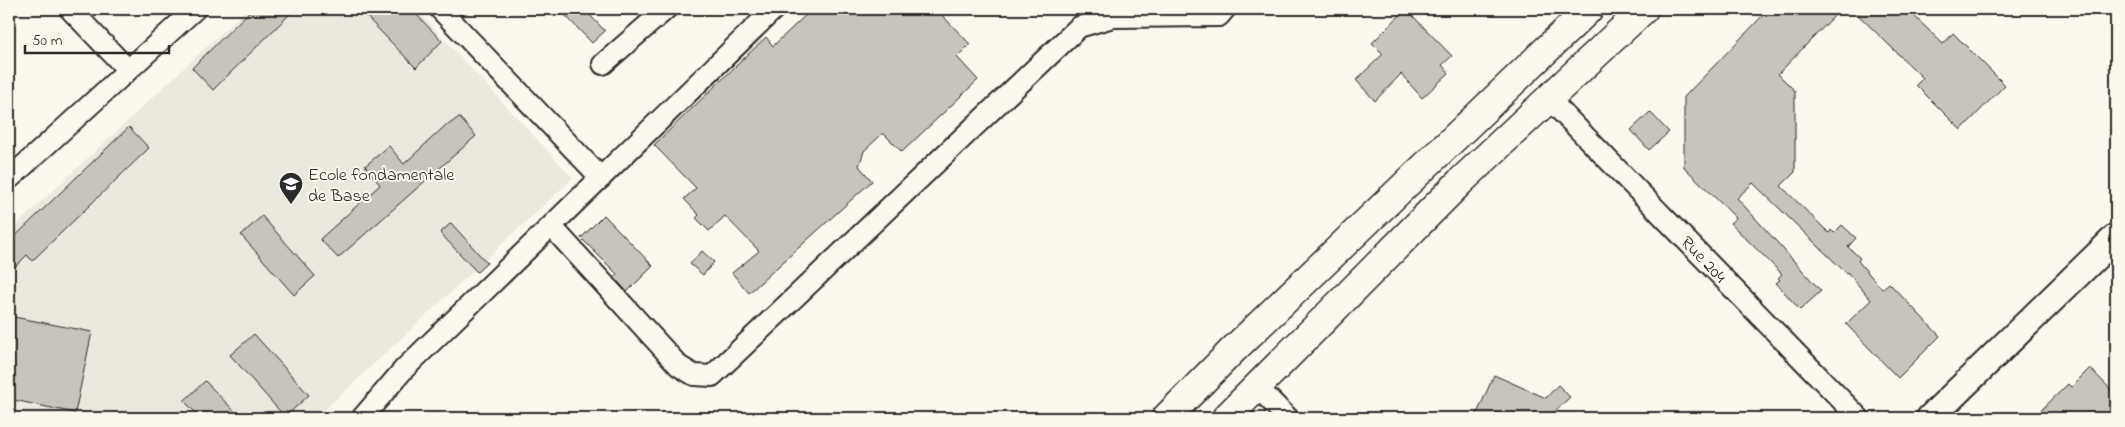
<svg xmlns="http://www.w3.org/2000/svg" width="2125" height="427" font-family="'Indie Flower',sans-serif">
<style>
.built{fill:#ebe8de}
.building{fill:#c7c4bc;stroke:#2b2b2b}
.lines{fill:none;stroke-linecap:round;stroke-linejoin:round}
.minor-casing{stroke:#2b2b2b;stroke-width:24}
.tertiary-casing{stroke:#2b2b2b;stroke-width:30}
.primary-casing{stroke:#2b2b2b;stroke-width:31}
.minor{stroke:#fbf7ec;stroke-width:20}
.tertiary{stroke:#fbf7ec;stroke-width:26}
.primary{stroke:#fbf7ec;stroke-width:28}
.labels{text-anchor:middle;stroke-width:4;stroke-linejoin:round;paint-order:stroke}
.poi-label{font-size:18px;fill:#2b2b2b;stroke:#fbf7ec;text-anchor:start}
.street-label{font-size:18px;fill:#2b2b2b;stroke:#fbf7ec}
</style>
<rect width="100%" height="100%" fill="#fbf7ec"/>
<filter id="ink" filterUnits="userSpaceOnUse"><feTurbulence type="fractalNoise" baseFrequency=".02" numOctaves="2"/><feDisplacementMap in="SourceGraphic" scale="10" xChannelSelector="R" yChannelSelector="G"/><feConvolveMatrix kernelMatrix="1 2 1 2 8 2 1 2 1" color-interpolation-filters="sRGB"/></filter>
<g filter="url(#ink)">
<path class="built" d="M247,9H416L573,178L316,418H9V232Z"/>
<g class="building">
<path d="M252,9H295L213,90L192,68Z"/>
<path d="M359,9H411L442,41L416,68Z"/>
<path d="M559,9H584L605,31L592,43Z"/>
<path d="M812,9H936L970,44L957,57L978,80L902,152L883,133L864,151L859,166L872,181L749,293L732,273L759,251L725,216L709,231L696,218L699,215L684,199L696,188L654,145L766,37L773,46Z"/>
<path d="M1406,9L1452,56L1442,65L1449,73L1422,98L1401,74L1375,101L1356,80L1383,54L1372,43Z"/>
<path d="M1769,9H1841L1778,74L1795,91V172L1781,186L1829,233L1831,230L1834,233L1842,225L1856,238L1848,247L1860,258L1858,261L1882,289L1889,283L1940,336L1898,378L1846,324L1871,300L1847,272L1846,273L1753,183L1737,198L1821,291L1800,310L1776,283L1780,280L1778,278L1782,274L1730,223L1736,218L1684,167V97Z"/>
<path d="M1852,9H1907L1943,44L1953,33L2005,85L1961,130L1916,85L1923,78Z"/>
<path d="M1650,112L1669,132L1649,150L1631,130Z"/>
<path d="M459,117L476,136L338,258L320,239L380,185L365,166L389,146L404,164L447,124L448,125Z"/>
<path d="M129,127L149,148L32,261L27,255L9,273V242Z"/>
<path d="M604,215L653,266L627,292L614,277L617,274L581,238Z"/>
<path d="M262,216L315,276L294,295L241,235Z"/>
<path d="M451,223L487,263L477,272L440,233Z"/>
<path d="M702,251L714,262L703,275L690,264Z"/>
<path d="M9,316L92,332L75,413L9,399Z"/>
<path d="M254,334L309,395L285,417L230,355Z"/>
<path d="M2090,368L2116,395V418H2033L2068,384L2071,387Z"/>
<path d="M1494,375L1546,398L1558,385L1570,397L1548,418H1475Z"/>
<path d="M205,381L241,418H201L184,401Z"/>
</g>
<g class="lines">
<defs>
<g id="minor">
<path d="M70,9L128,70"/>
<path d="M440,9L601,178"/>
<path d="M603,64L666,9"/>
<path d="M1549,99L1859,418"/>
<path d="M9,179L195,9"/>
<path d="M552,227L679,366L694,375L712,376L1079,27L1113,17L1219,16L1225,9"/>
<path d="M1257,387L1288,418"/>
<path d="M362,418L404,369L774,9"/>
</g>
<path id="tertiary" d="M1930,418L2116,237"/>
<g id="primary">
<path d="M1166,418L1233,350L1589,9"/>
<path d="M1226,418L1460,182L1644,9"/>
</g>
</defs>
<use href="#minor" class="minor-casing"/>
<use href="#tertiary" class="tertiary-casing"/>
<use href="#primary" class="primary-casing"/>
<use href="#minor" class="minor"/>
<use href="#tertiary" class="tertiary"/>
<use href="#primary" class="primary"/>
</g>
</g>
<defs>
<symbol id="school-pin" viewBox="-11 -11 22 30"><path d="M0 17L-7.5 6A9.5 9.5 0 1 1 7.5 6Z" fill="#2b2b2b" stroke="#fbf7ec"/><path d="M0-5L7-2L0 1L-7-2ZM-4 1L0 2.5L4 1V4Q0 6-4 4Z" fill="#fff"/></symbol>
</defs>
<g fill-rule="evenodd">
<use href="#school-pin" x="277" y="170" width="28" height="38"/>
</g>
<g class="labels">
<g class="poi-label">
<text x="308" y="180">Ecole fondamentale<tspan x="308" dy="21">de Base</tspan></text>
</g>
<g class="street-label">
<text transform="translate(1704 259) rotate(46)" y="6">Rue 204</text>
</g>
</g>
<rect width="2125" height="427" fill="none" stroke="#fbf7ec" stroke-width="30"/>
<rect x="15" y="15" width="2095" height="397" fill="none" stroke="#2b2b2b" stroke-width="2" filter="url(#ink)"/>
<path d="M25 45v8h144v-8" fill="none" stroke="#2b2b2b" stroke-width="2.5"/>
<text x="32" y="45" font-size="15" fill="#2b2b2b" stroke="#fbf7ec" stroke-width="4" paint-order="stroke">50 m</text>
</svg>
